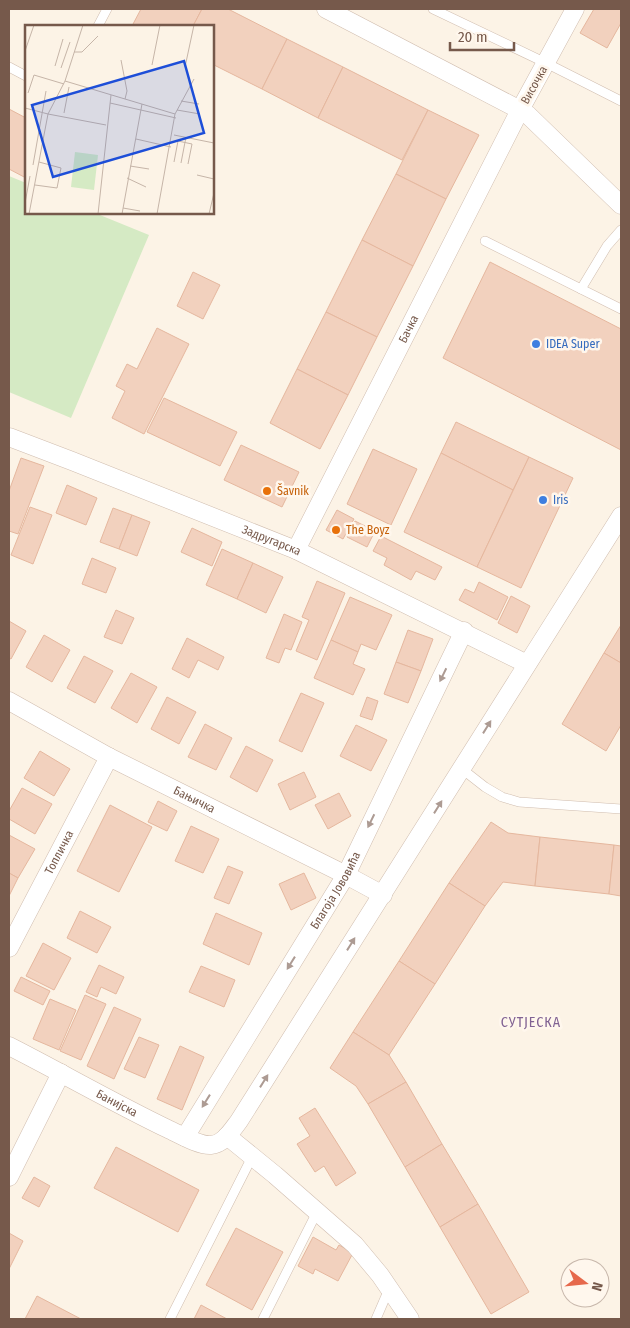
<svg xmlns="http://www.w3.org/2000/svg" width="630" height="1328" font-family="'Fira Sans Condensed',sans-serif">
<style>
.green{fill:#d5eac4}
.building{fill:#f2d1be;stroke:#e5b79e}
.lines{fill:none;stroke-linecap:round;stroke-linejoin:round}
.lane-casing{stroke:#d0bdaf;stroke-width:10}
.street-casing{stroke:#d0bdaf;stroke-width:19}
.lane{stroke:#fff;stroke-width:9}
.street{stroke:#fff;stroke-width:18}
.oneway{fill:#ad9b93}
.shop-dot{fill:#3f7fe0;stroke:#fff7ed;stroke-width:2}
.food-dot{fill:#e8710a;stroke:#fff7ed;stroke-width:2}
.labels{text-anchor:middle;stroke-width:5;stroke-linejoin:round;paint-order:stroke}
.street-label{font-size:12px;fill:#76594b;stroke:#fff7ed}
.shop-label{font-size:12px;fill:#366cbe;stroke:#fff7ed;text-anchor:start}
.food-label{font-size:12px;fill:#c56008;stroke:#fff7ed;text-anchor:start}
.neighbourhood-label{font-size:14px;letter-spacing:1px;fill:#816293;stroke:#fff7ed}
.inset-road{fill:none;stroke:#c6b5a8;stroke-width:1}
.view{fill:#1d4ed8;fill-opacity:0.15;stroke:#1d4ed8;stroke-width:2.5}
.inset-edge{fill:none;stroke:#76594b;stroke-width:2.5}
</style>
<rect width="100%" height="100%" fill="#fcf3e6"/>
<path class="green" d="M9,176L26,183V212L95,213L149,235L71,418L9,392Z"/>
<g class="building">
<path d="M141,9H202L193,26H132Z"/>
<path d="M202,9H228L287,39L262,89L212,64V26H193Z"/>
<path d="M594,9H621V23L607,48L580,33Z"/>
<path d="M287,39L343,67L318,118L262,89Z"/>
<path d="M343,67L428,110L402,160L318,118Z"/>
<path d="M9,109L26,118V178L9,169Z"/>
<path d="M428,110L479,135L446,199L396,174Z"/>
<path d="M396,174L446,199L413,266L362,240Z"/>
<path d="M362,240L413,266L377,337L326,312Z"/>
<path d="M490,262L621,329V450L443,358Z"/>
<path d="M193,272L220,285L203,319L177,306Z"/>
<path d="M326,312L377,337L348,395L297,369Z"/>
<path d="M157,328L189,344L144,434L112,418L125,391L116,386L127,364L137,369Z"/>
<path d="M297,369L348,395L320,449L270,423Z"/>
<path d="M164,398L237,432L220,466L147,432Z"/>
<path d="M456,422L529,457L513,490L441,453Z"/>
<path d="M241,445L299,472L282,507L224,480Z"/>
<path d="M373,449L417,469L391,525L347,504Z"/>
<path d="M441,453L513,490L477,567L404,532Z"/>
<path d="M529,457L573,478L521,588L477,567Z"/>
<path d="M21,458L44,466L18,534L9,531V491Z"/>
<path d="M67,485L97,498L86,525L56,513Z"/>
<path d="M30,507L52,515L33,564L11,555Z"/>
<path d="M113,508L132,515L119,549L100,542Z"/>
<path d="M337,510L354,519L343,539L326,530Z"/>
<path d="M132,515L150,522L137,556L119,549Z"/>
<path d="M355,521L375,531L367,547L347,537Z"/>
<path d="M192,528L222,542L212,566L181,552Z"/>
<path d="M381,536L442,567L435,580L416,571L411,580L384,565L387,558L373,551Z"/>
<path d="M222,549L253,563L237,599L206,585Z"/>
<path d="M92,558L116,568L106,593L82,584Z"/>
<path d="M253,563L283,577L266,613L237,599Z"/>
<path d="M317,581L345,593L317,660L296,651L309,620L302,617Z"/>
<path d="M479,582L508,597L497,620L459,600L465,589L474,593Z"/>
<path d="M511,596L530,606L517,633L498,623Z"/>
<path d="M350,597L392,615L376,650L361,644L358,652L331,640Z"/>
<path d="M116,610L134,618L122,644L104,637Z"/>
<path d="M284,614L302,622L291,650L285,648L279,663L266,658Z"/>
<path d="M9,621L26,631L11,659L9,658Z"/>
<path d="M621,625V663L604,653Z"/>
<path d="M408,630L433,639L421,671L396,662Z"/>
<path d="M44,635L70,650L52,682L26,667Z"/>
<path d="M187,638L224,657L218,670L198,660L189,678L172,669Z"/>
<path d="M331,640L358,652L353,664L365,669L353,695L314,678Z"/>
<path d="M604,653L621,663V725L606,751L562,724Z"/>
<path d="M84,656L113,671L95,703L67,688Z"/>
<path d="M396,662L421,671L408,703L384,694Z"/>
<path d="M131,673L157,687L137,723L111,708Z"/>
<path d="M301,693L324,703L302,752L279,741Z"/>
<path d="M167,697L196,712L179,744L151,729Z"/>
<path d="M367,697L378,701L372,720L360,716Z"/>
<path d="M205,724L232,738L216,770L188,757Z"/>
<path d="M356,725L387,740L371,771L340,756Z"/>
<path d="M246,746L273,760L257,792L230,777Z"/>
<path d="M40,751L70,769L54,796L24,778Z"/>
<path d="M304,772L316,797L290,810L278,784Z"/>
<path d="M22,788L52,804L35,834L9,819V811Z"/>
<path d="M339,793L351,816L328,829L315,805Z"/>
<path d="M158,801L177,811L167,831L148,822Z"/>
<path d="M110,805L152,827L119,892L77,871Z"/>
<path d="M491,822L508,833L540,837L535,886L503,882L485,906L449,883Z"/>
<path d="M191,826L219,839L203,873L175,861Z"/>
<path d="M9,835L35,849L18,878L9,873Z"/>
<path d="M540,837L614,845L609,894L535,886Z"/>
<path d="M614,845L621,846V896L609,894Z"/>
<path d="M228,866L243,872L229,904L214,898Z"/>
<path d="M9,873L18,878L9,896Z"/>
<path d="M304,873L316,898L291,910L279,884Z"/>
<path d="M449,883L485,906L435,984L399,961Z"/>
<path d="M80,911L111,927L97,953L67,938Z"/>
<path d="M216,913L262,933L249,965L203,944Z"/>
<path d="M43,943L71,958L54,990L26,976Z"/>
<path d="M399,961L435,984L389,1055L353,1032Z"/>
<path d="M99,965L124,977L116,994L101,987L97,997L86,992Z"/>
<path d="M201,966L235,980L224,1007L189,992Z"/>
<path d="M21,977L50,991L43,1005L14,991Z"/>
<path d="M85,995L106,1004L81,1060L60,1051Z"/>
<path d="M50,999L76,1010L59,1050L33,1039Z"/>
<path d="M114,1007L141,1019L114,1079L87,1066Z"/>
<path d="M353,1032L389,1055L406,1082L368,1104L356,1086L330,1068Z"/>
<path d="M139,1037L159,1045L145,1078L124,1069Z"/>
<path d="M180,1046L204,1057L182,1110L157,1099Z"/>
<path d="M406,1082L442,1144L405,1167L368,1104Z"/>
<path d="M315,1108L356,1173L336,1186L324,1166L315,1172L297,1144L310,1136L299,1118Z"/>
<path d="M442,1144L478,1204L440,1227L405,1167Z"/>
<path d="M116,1147L199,1190L178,1232L94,1188Z"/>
<path d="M34,1177L50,1186L39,1207L22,1198Z"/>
<path d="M478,1204L529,1292L491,1314L440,1227Z"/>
<path d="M236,1228L283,1252L252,1310L206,1285Z"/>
<path d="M9,1233L23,1241L9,1269Z"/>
<path d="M313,1237L336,1250L339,1245L353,1253L338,1281L315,1269L313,1274L298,1266Z"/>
<path d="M37,1296L81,1319H25Z"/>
<path d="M201,1305L227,1319H194Z"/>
</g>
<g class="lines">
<defs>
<g id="lane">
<path d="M433,9L546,63L621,101"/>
<path d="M98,26L107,9"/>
<path d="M9,67L26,76"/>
<path d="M485,241L621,309"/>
<path d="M581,289L607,246L621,230"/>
<path d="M462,769L485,787L502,797L519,802L621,809"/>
<path d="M170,1319L252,1157"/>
<path d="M263,1319L317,1212"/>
<path d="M376,1319L389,1289"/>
</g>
<g id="street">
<path d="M575,9L520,110L528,115L621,205"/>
<path id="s1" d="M9,437L72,461L296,550L527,664"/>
<path id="s2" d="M296,550L520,110L326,9"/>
<path id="s3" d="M9,701L109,757L346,875L383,895"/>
<path id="s4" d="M9,948L109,757"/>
<path id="s5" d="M9,1046C62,1073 114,1103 168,1129C179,1134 199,1146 211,1145C224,1144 232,1130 239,1121C367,920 493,717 621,516"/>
<path d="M227,1136L275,1175L355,1245L380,1275L410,1319"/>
<path id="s6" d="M185,1137L346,875L464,631"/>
<path d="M9,1177L61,1073"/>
</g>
</defs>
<use href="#lane" class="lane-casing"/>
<use href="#street" class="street-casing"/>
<use href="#lane" class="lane"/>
<use href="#street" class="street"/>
</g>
<defs><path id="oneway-solid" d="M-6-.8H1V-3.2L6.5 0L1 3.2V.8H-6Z" transform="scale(1.25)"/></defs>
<g class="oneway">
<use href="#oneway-solid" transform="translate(443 675) rotate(116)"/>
<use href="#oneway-solid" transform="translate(487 727) rotate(-58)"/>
<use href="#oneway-solid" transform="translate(438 807) rotate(-58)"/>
<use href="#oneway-solid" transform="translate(371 821) rotate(116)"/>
<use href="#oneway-solid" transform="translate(351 944) rotate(-58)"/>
<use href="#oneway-solid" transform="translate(291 963) rotate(122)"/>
<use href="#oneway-solid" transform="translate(264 1081) rotate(-58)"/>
<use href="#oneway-solid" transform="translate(206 1101) rotate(122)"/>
</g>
<g class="shop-dot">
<circle cx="536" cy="344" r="5"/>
<circle cx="543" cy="500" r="5"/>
</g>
<g class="food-dot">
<circle cx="267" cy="491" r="5"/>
<circle cx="336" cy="530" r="5"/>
</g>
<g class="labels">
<g class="street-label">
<text transform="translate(534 85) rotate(-61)" y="4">Височка</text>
<text dy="4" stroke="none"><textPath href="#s2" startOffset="248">Бачка</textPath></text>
<text dy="4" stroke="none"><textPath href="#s1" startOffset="282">Задругарска</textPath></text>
<text dy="4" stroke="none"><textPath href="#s3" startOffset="210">Бањичка</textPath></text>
<text dy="4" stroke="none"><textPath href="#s4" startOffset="108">Топличка</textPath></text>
<text dy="4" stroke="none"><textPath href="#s6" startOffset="289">Благоја Јововића</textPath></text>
<text dy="4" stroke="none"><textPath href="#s5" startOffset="122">Банијска</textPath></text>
</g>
<g class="shop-label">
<text x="546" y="348">IDEA Super</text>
<text x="553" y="504">Iris</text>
</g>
<g class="food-label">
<text x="277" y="495">Šavnik</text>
<text x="346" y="534">The Boyz</text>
</g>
<g class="neighbourhood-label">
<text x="531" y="1027">СУТЈЕСКА</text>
</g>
</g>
<g transform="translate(25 25)">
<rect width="189" height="189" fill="#fcf3e6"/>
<path d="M50,127L73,130L69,165L46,162Z" fill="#d5eac4"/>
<path class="inset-road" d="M0,26L9,0M49,27H57L73,11M96,35L102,66L100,74M127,40L135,0M30,41L38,14M160,42L169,0M36,43L45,17M40,56L150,89M3,68L9,50L39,59M156,76L174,79M85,78L151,93M0,83L23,89L40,56L58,0M152,85L175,89M39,88L44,62M150,89L169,54M149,110L189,118M111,114L146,122M149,137L153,116L167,119L163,139M156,138L161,112M8,140L21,66M105,141L124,144M172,150L189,154M102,153L121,162M10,160L32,163L36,143L14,137M0,178L5,151M98,183L115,186M4,189L23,89L81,100M73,189L86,70M97,189L117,79M132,189L150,89M184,189L189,168"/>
<path class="view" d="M159,36L179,108L28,152L7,80Z"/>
<rect width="189" height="189" class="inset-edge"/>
</g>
<rect width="630" height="1328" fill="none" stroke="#76594b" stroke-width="20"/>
<g transform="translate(585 1283) rotate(106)"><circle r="24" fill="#fff7ed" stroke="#c8b8ac"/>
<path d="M0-4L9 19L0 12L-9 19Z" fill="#e6694c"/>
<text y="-8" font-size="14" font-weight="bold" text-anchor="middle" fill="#76594b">N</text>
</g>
<path d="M450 42v8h64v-8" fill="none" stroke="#76594b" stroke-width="2.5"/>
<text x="458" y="42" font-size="15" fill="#76594b" stroke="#fff7ed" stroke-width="4" paint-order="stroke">20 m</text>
</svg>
